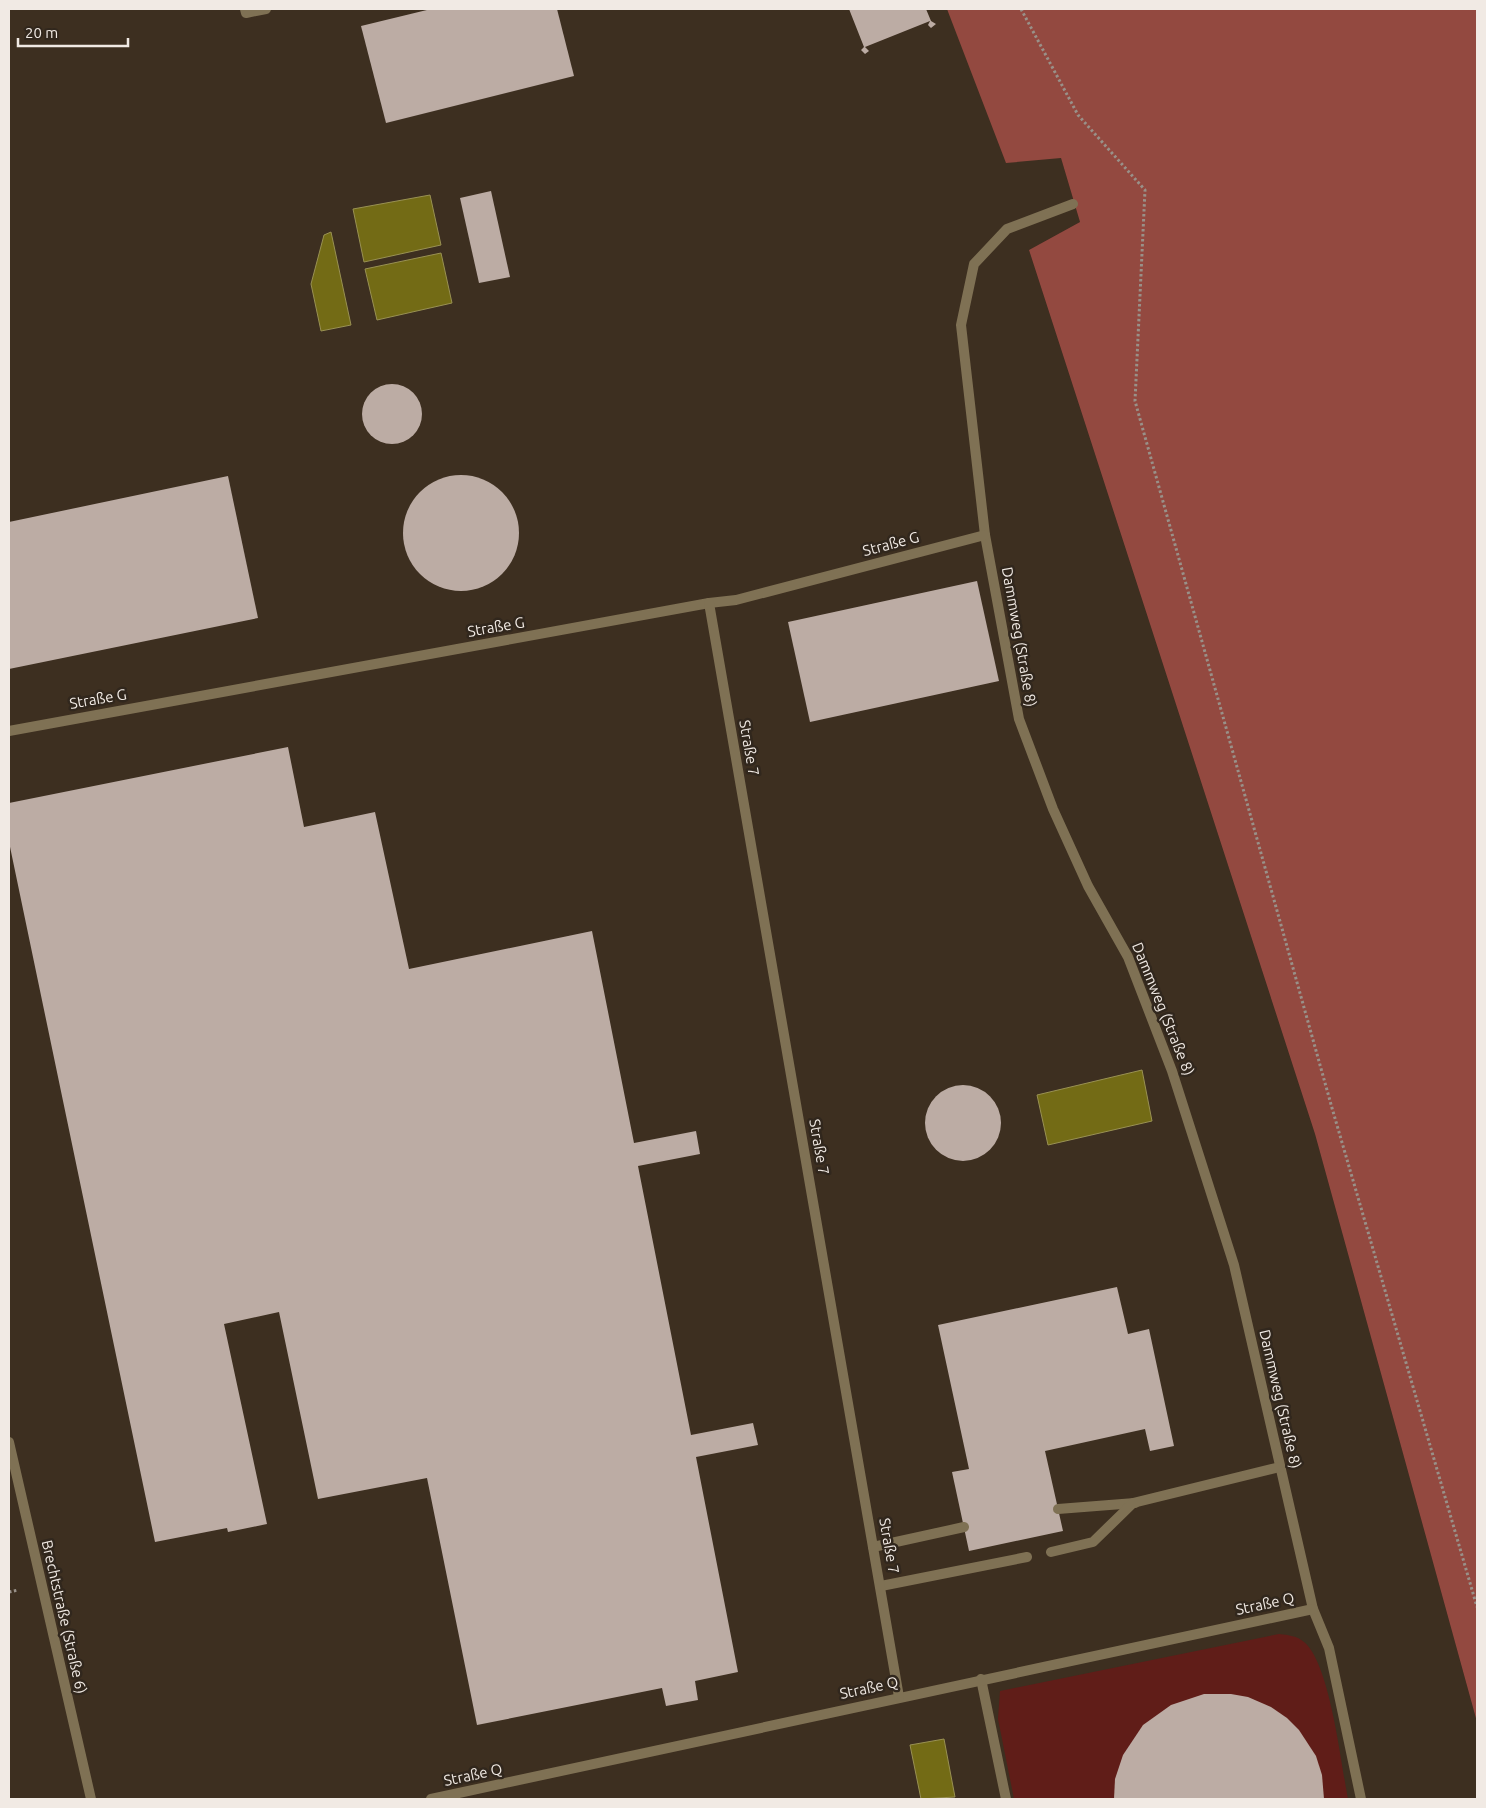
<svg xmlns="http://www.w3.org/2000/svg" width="1486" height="1808" font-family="Ubuntu,sans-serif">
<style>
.built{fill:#3d2f20}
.green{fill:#601d18}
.forest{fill:#934940}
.water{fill:#736b15;stroke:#999153}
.building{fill:#bcaca4}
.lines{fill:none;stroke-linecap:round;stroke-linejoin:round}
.path{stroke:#999189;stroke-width:3;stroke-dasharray:2.5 2.5;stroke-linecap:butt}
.lane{stroke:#7f7154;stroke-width:10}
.street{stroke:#7f7154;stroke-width:10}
.labels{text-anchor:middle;stroke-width:5;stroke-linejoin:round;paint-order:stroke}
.street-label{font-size:15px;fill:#f1eae4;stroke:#31271d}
</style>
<rect width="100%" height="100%" fill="#31271d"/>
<path class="built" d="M9,9H947L1061,158L1080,222L1029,250L1315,1134L1477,1722V1799H9Z"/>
<path class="green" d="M1279,1634C1289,1635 1297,1636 1304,1642C1330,1663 1341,1764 1348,1799H1014L998,1719L1000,1691Z"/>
<path class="forest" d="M947,9H1477V1722L1315,1134L1029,250L1080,222L1061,158L1006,163Z"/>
<g class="water">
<path d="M430,195L441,245L364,262L353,209Z"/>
<path d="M331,232L351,325L321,331L311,284L324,235Z"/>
<path d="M441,253L452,303L377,320L365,269Z"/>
<path d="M1142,1070L1152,1121L1048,1145L1037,1095Z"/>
<path d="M944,1739L955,1797L921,1799L910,1745Z"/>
</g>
<g class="building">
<path d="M431,9H557L574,76L386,123L361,26Z"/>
<path d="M849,9H926L931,21L936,24L931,28L928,25L930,21L865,47L869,51L865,54L861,50L864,47Z"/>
<path d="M491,191L510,277L479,283L460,198Z"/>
<circle cx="392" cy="414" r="30"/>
<circle cx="461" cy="533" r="58"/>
<path d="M228,476L258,618L9,669V522Z"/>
<path d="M977,581L999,681L810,722L788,622Z"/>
<path d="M288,747L304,827L375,812L409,969L592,931L634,1143L696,1131L700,1154L638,1166L691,1435L753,1423L758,1445L696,1457L738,1672L695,1681L698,1700L666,1706L662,1688L477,1725L427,1478L318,1499L279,1312L224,1324L267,1524L228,1532L227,1528L155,1542L9,842V803Z"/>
<circle cx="963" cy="1123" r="38"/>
<path d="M1117,1287L1128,1334L1149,1329L1174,1446L1150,1451L1145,1429L1045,1451L1063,1531L969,1551L952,1472L969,1469L938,1325Z"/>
<path d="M1204,1694H1231L1248,1697L1271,1707L1287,1718L1299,1730L1316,1756L1322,1775L1324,1799H1114L1115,1779L1123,1755L1143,1725L1171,1705Z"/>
</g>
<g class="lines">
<g class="path">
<path d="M1021,9L1078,115L1145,190L1135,401L1332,1108L1477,1607"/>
<path d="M9,1592L18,1590"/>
</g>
<g class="lane">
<path d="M245,9L246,13L266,9"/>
<path d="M1073,204L1007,229L974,264L961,325L985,535L1019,719L1053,809L1088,886L1128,957L1172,1071L1234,1265L1313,1609L1329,1648L1361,1799"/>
<path d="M9,731L709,603L736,600L985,535"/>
<path d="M1058,1509L1135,1503"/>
<path d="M873,1547L964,1527"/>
<path d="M1051,1552L1093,1542L1133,1503L1280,1467"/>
<path d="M881,1586L1027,1557"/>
<path d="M981,1679L1006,1799"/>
<path d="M431,1799L1313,1609"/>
</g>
<g class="street">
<path d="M709,603L899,1697"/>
<path d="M9,1442L91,1799"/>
</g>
</g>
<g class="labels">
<g class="street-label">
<text transform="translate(891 544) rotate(-15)" y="5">Straße G</text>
<text transform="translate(496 627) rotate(-10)" y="5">Straße G</text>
<text transform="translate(1019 637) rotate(80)" y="5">Dammweg (Straße 8)</text>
<text transform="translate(98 699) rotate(-10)" y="5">Straße G</text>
<text transform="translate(749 748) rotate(80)" y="5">Straße 7</text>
<text transform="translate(1163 1009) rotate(68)" y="5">Dammweg (Straße 8)</text>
<text transform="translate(819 1147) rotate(80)" y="5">Straße 7</text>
<text transform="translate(1280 1399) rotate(77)" y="5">Dammweg (Straße 8)</text>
<text transform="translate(889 1546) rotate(80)" y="5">Straße 7</text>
<text transform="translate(1265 1604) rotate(-12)" y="5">Straße Q</text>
<text transform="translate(64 1617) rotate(77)" y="5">Brechtstraße (Straße 6)</text>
<text transform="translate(869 1688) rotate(-12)" y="5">Straße Q</text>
<text transform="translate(473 1775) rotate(-12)" y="5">Straße Q</text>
</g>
</g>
<rect width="1486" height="1808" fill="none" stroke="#f1eae4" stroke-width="20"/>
<path d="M18 38v8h110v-8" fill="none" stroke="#f1eae4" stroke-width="2.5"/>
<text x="25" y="38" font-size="15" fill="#f1eae4" stroke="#31271d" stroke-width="4" paint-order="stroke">20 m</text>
</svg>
